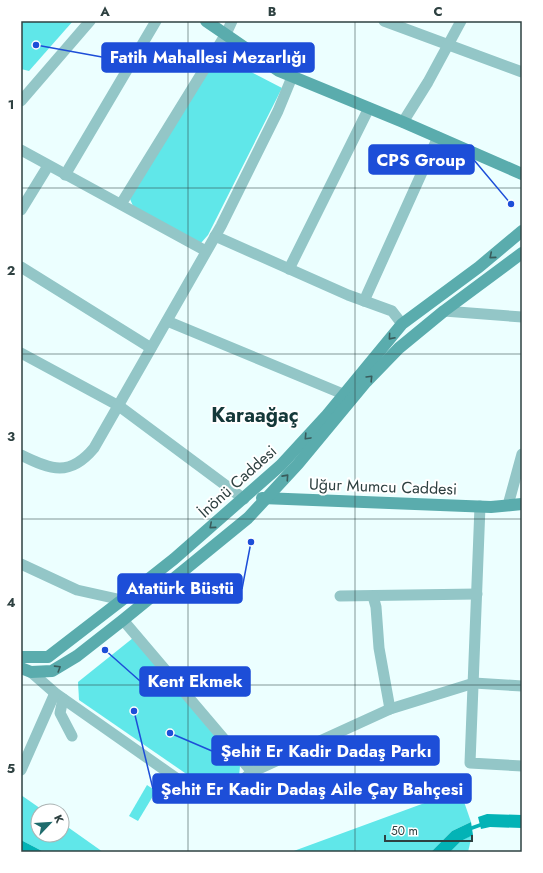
<svg xmlns="http://www.w3.org/2000/svg" width="543" height="873" font-family="Jost,sans-serif">
<style>
.green{fill:#60e7e9}
.water{fill:#03b3b6}
.lines{fill:none;stroke-linecap:round;stroke-linejoin:round}
.stream{stroke:#03b3b6;stroke-width:3.5}
.street{stroke:#93c6c7;stroke-width:11}
.secondary{stroke:#5aacad;stroke-width:12}
.oneway{stroke:#395c5c}
.grid{fill:none;stroke:#2e4141;stroke-width:1;stroke-opacity:0.55}
.labels{text-anchor:middle;stroke-width:4;stroke-linejoin:round;paint-order:stroke}
.street-label{font-size:16px;fill:#2e4141;stroke:#fff}
.district-label{font-size:20px;font-weight:bold;fill:#153839;stroke:#fff}
.leader{fill:none;stroke:#1d4ed8;stroke-width:1.5}
.callout-dot{fill:#1d4ed8;stroke:#fff;stroke-width:1.5}
.callout{fill:#1d4ed8;stroke:#1d4ed8;stroke-width:1.5}
.callout-label{font-size:17px;text-anchor:middle;font-weight:bold;fill:#fff}
.neatline{fill:none;stroke:#2e4141;stroke-width:1.5}
.grid-label{font-size:13px;text-anchor:middle;font-weight:bold;fill:#2e4141}
</style>
<rect width="100%" height="100%" fill="#ecffff"/>
<g class="green">
<path d="M21,21H73L29,71L21,69Z"/>
<path d="M220,50L253,73L282,88L208,235L201,243L133,206L130,199Z"/>
<path d="M133,638L240,766L239,777L213,788L201,784L79,700L78,682Z"/>
<path d="M147,785L156,791L138,821L129,816Z"/>
<path d="M460,790L471,822L452,831L431,852H291Z"/>
<path d="M21,795L44,811H38V835H62V823L103,852H44L21,840Z"/>
<path d="M472,835L468,852H450L461,841Z"/>
</g>
<g class="water">
<path d="M487,814L522,815V828L490,827L481,829L478,817Z"/>
<path d="M471,822L473,835L461,841L450,852H431L452,831Z"/>
<path d="M21,840L44,852H25L21,850Z"/>
</g>
<g class="lines">
<path class="stream" d="M469,829L483,824"/>
<g class="street">
<path d="M384,21L522,72"/>
<path d="M21,101L90,21"/>
<path d="M403,122L428,82L461,21"/>
<path d="M21,150L206,251"/>
<path d="M65,175L156,21"/>
<path d="M121,204L226,34L232,21"/>
<path d="M21,210L48,166"/>
<path d="M215,236L348,295L392,311L402,324"/>
<path d="M21,267L151,348"/>
<path d="M289,269L369,108"/>
<path d="M364,301L438,137"/>
<path d="M444,311L522,317"/>
<path d="M167,321L343,394"/>
<path d="M21,353L119,406L244,499"/>
<path d="M21,455C51,470 70,477 94,448L221,226L278,111L292,77"/>
<path d="M508,505L522,454"/>
<path d="M480,506L470,763L522,766"/>
<path d="M21,564L77,590L122,600"/>
<path d="M340,596L477,594"/>
<path d="M373,596L376,607L379,648L390,709"/>
<path d="M123,620L252,772"/>
<path d="M31,672L55,693L196,792C216,794 237,786 252,772L390,709L474,683L522,686"/>
<path d="M63,699L60,713L72,736"/>
<path d="M21,770L55,693"/>
</g>
<g class="secondary">
<path d="M206,21L279,71L403,122L522,174"/>
<path d="M262,498L491,507L522,504"/>
<path d="M21,657H48L122,600L174,559L281,465L327,415L402,324L479,267L522,231"/>
<path d="M21,668L31,672L52,671L77,656L123,620L248,518L298,464L366,382L399,348L444,311L522,253"/>
</g>
</g>
<defs><path id="oneway-chevron" d="M-2-3.5L2.5 0L-2 3.5" fill="none" stroke-width="1.6" stroke-linecap="round" stroke-linejoin="round"/></defs>
<g class="oneway">
<use href="#oneway-chevron" transform="translate(492 256) rotate(140)"/>
<use href="#oneway-chevron" transform="translate(391 337) rotate(131)"/>
<use href="#oneway-chevron" transform="translate(370 378) rotate(-46)"/>
<use href="#oneway-chevron" transform="translate(307 437) rotate(133)"/>
<use href="#oneway-chevron" transform="translate(286 477) rotate(-48)"/>
<use href="#oneway-chevron" transform="translate(212 526) rotate(139)"/>
<use href="#oneway-chevron" transform="translate(58 668) rotate(-32)"/>
</g>
<path class="grid" d="M188,21V852M355,21V852M21,188H522M21,354H522M21,519H522M21,685H522"/>
<g class="labels">
<g class="street-label">
<text transform="translate(237 481) rotate(-42)" y="6">İnönü Caddesi</text>
<text transform="translate(383 486) rotate(2)" y="6">Uğur Mumcu Caddesi</text>
</g>
<g class="district-label">
<text x="255" y="422">Karaağaç</text>
</g>
</g>
<path class="leader" d="M36 45L102 57M511 204L474 160M251 542L242 589M105 650L140 681M170 733L212 751M134 711L153 789"/>
<g class="callout-dot">
<circle cx="36" cy="45" r="4"/>
<circle cx="511" cy="204" r="4"/>
<circle cx="251" cy="542" r="4"/>
<circle cx="105" cy="650" r="4"/>
<circle cx="170" cy="733" r="4"/>
<circle cx="134" cy="711" r="4"/>
</g>
<g class="callout">
<rect x="102" y="43" width="212" height="29" rx="4"/>
<rect x="369" y="145" width="105" height="29" rx="4"/>
<rect x="118" y="574" width="124" height="29" rx="4"/>
<rect x="140" y="667" width="110" height="29" rx="4"/>
<rect x="212" y="736" width="227" height="29" rx="4"/>
<rect x="153" y="774" width="318" height="29" rx="4"/>
</g>
<g class="callout-label">
<text x="208" y="63">Fatih Mahallesi Mezarlığı</text>
<text x="421" y="166">CPS Group</text>
<text x="180" y="594">Atatürk Büstü</text>
<text x="195" y="687">Kent Ekmek</text>
<text x="326" y="757">Şehit Er Kadir Dadaş Parkı</text>
<text x="312" y="795">Şehit Er Kadir Dadaş Aile Çay Bahçesi</text>
</g>
<rect width="543" height="873" fill="none" stroke="#ffffff" stroke-width="44"/>
<g transform="translate(50 823) rotate(65)"><circle r="19" fill="#ffffff" stroke="#abb3b3"/>
<path d="M0-3L7 15L0 10L-7 15Z" fill="#1f6c6d"/>
<text y="-6" font-size="11" font-weight="bold" text-anchor="middle" fill="#2e4141">K</text>
</g>
<path d="M385 835v6h87v-6" fill="none" stroke="#2e4141" stroke-width="2"/>
<text x="391" y="835" font-size="12" fill="#2e4141" stroke="#ffffff" stroke-width="3" paint-order="stroke">50 m</text>
<rect x="22" y="22" width="499" height="829" class="neatline"/>
<g class="grid-label">
<text x="105" y="16">A</text>
<text x="272" y="16">B</text>
<text x="438" y="16">C</text>
<text x="11" y="109">1</text>
<text x="11" y="275">2</text>
<text x="11" y="441">3</text>
<text x="11" y="607">4</text>
<text x="11" y="773">5</text>
</g>
</svg>
